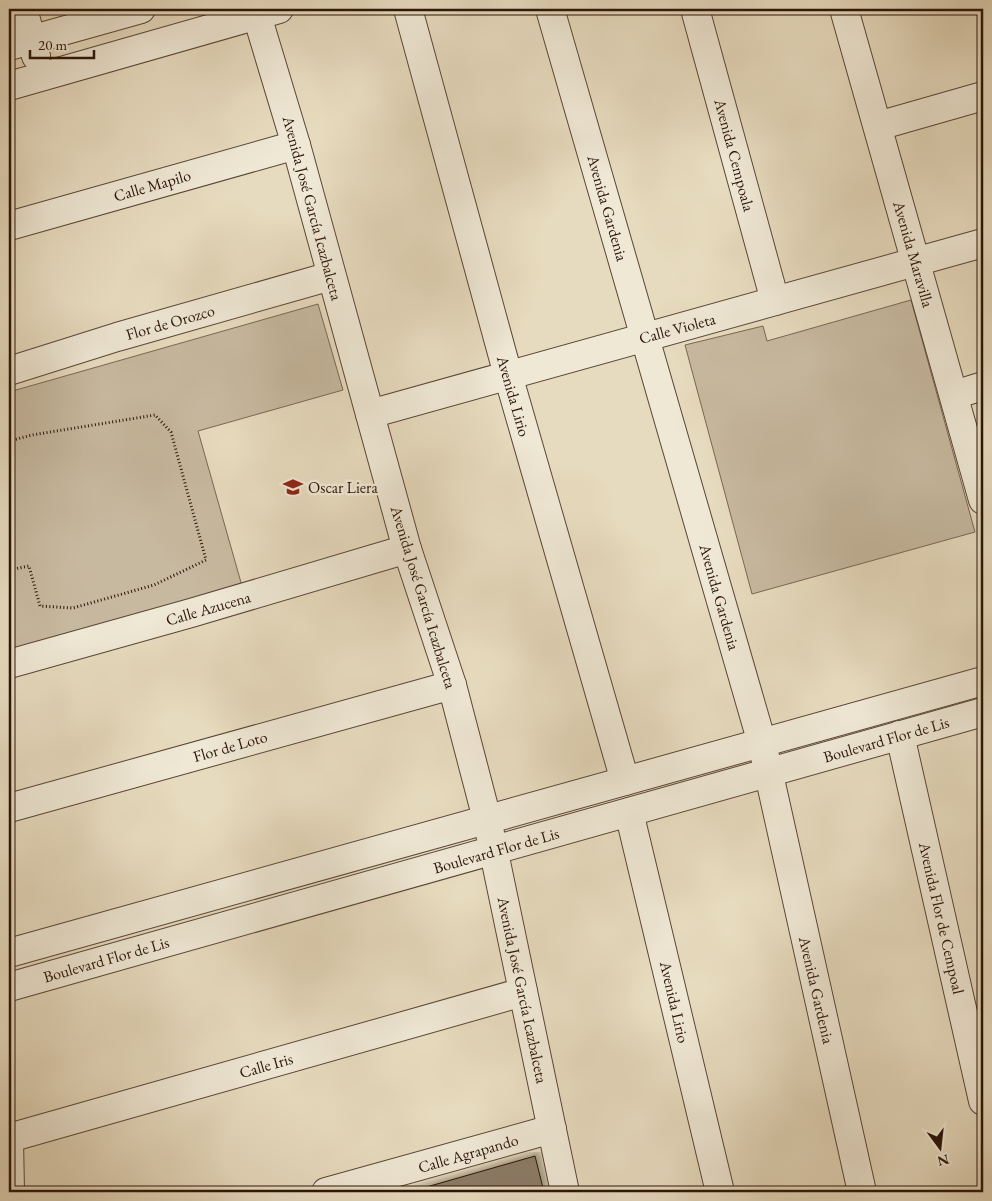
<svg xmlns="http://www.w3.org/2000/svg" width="992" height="1201" font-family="'EB Garamond',serif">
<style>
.green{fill:#c7b9a0;stroke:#796754}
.building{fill:#8d7c68;stroke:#2b1509;filter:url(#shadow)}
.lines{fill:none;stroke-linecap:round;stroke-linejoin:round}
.minor-casing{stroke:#5a4636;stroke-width:30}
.path{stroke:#2b1509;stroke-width:3;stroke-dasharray:1 2.5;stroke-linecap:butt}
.minor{stroke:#efe8d5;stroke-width:28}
.labels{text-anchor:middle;stroke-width:5;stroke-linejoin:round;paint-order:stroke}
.street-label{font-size:16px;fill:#2b1509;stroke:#efe8d5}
.poi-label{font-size:16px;fill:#2b1509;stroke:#efe8d5;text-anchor:start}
</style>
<defs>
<filter id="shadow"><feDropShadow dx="4.5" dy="-4.5" stdDeviation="2.5" flood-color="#0004"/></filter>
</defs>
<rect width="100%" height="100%" fill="#e7dbbf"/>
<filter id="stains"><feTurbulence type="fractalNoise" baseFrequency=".004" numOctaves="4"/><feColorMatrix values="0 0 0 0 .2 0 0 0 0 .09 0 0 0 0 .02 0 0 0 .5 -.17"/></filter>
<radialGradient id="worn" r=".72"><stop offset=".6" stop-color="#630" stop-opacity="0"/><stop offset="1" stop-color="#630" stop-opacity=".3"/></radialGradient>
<g class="green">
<path d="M911,300L975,532L752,594L685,345L763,326L767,341Z"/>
<path d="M318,304L343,390L198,431L242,586L9,653V392Z"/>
</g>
<path class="building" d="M535,1156L544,1192H409Z"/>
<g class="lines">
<defs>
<g id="minor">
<path d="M23,9L36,56"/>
<path d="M255,9L296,145L407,549L452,685L487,819L565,1192"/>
<path d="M408,9L508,375L625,781"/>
<path d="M550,9L762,743L862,1192"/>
<path d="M695,9L775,301"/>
<path d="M844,9L983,500"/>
<path d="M9,46L141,9"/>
<path d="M9,86L279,9"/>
<path d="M878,126L983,96"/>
<path d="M9,226L296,145"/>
<path d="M9,371L117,337L331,276"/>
<path d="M954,395L983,386"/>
<path d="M370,414L983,243"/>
<path d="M9,664L191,613L407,549"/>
<path d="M900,735L983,1101"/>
<path d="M9,808L452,685"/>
<path d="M629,812L720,1192"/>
<path d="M9,953L983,681"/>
<path d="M9,987L983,712"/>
<path d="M9,1138L523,992"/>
<path d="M9,1138L10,1192"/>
<path d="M326,1192L552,1129"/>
</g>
</defs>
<use href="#minor" class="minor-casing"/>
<path class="path" d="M9,441L32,435L155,415L171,432L206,560L154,585L73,608L40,606L29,566L9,570"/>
<use href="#minor" class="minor"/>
</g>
<defs>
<symbol id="school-bare" viewBox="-9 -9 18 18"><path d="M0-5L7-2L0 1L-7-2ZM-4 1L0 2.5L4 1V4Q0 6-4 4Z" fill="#8f2418" stroke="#efe8d5" stroke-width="2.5" paint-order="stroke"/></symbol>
</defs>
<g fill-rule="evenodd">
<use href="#school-bare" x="279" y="473" width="28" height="28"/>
</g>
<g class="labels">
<g class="street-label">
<text transform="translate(735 155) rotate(75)" y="6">Avenida Cempoala</text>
<text transform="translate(152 185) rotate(-16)" y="6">Calle Mapilo</text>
<text transform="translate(313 208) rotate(75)" y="6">Avenida José García Icazbalceta</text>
<text transform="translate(608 208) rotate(74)" y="6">Avenida Gardenia</text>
<text transform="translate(914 254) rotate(74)" y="6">Avenida Maravilla</text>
<text transform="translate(170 322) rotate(-16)" y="6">Flor de Orozco</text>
<text transform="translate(677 328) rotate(-15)" y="6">Calle Violeta</text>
<text transform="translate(514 396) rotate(74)" y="6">Avenida Lirio</text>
<text transform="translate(424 597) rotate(73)" y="6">Avenida José García Icazbalceta</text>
<text transform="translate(720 597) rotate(74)" y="6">Avenida Gardenia</text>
<text transform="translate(208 608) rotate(-16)" y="6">Calle Azucena</text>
<text transform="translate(886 739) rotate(-16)" y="6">Boulevard Flor de Lis</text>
<text transform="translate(230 746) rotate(-16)" y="6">Flor de Loto</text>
<text transform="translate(496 850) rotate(-16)" y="6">Boulevard Flor de Lis</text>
<text transform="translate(942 918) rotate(77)" y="6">Avenida Flor de Cempoal</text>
<text transform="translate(106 959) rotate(-16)" y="6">Boulevard Flor de Lis</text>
<text transform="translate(523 990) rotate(78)" y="6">Avenida José García Icazbalceta</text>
<text transform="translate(817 990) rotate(77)" y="6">Avenida Gardenia</text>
<text transform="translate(675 1002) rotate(77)" y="6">Avenida Lirio</text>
<text transform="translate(266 1065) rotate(-16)" y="6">Calle Iris</text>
<text transform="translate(468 1153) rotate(-16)" y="6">Calle Agrapando</text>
</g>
<g class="poi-label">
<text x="308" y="493">Oscar Liera</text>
</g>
</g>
<rect width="992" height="1201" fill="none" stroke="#e7dbbf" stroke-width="30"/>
<rect x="10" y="10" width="972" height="1181" fill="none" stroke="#2b1509" stroke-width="2.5"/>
<rect x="15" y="15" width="962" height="1171" fill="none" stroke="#2b1509"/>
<g transform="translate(940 1148) rotate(165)" stroke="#efe8d5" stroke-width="4" paint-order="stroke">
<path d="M0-4L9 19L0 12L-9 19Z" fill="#2b1509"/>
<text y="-8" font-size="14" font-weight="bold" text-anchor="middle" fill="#2b1509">N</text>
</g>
<path d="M30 50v8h64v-8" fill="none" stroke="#2b1509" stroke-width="2.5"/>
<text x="38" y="50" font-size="15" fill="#2b1509" stroke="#efe8d5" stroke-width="4" paint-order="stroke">20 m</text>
<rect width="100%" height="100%" filter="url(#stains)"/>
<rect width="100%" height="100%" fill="url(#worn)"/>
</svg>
